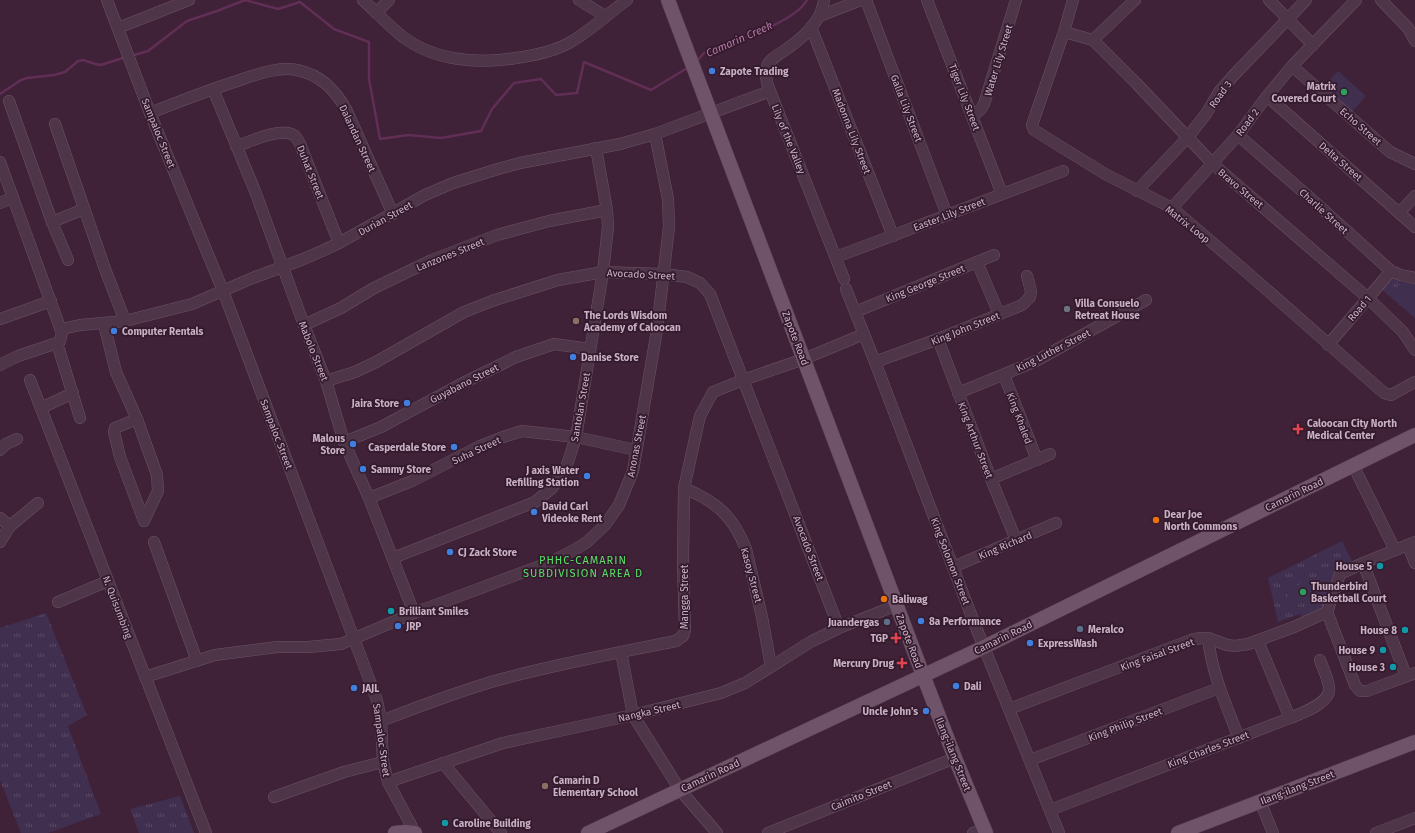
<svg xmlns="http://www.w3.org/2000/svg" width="1415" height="833" font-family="'Fira Sans',sans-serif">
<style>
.grass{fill:url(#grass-tufts)}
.pitch{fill:#402f4f}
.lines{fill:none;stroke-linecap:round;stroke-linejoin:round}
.stream{stroke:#612f55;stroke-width:2.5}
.minor-casing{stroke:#6c5366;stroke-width:12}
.major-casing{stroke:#573e51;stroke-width:15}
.minor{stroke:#4f3548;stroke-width:11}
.major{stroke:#6f5368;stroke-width:14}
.shop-dot{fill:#3f7fe0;stroke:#331a2d;stroke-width:1.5}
.leisure-dot{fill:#2e9e5b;stroke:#331a2d;stroke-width:1.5}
.worship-dot{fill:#6b7280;stroke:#331a2d;stroke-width:1.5}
.education-dot{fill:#8d6e63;stroke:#331a2d;stroke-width:1.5}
.health-dot{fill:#e0444e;stroke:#331a2d;stroke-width:1.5}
.food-dot{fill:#e8710a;stroke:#331a2d;stroke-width:1.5}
.culture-dot{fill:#0f9aa8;stroke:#331a2d;stroke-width:1.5}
.service-dot{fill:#5c6f8a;stroke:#331a2d;stroke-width:1.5}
.labels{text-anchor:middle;stroke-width:3.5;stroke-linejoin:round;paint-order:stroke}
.street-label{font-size:10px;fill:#cab1c3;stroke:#331a2d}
.poi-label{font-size:10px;font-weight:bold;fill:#cab1c3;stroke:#331a2d;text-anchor:start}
.water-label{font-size:11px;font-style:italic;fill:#b476a6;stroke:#331a2d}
.neighbourhood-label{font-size:11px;letter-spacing:1px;fill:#58de65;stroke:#331a2d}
</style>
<defs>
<pattern id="grass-tufts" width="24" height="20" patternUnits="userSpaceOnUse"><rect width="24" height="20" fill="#402f4f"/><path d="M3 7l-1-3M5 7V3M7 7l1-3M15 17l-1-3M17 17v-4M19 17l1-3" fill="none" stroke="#5a4b67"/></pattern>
</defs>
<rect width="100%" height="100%" fill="#3f2138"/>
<g class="grass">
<path d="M1391,274L1415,281V318L1380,288Z"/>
<path d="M1342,541L1354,565L1338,572L1326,610L1303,621L1300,614L1278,622L1268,578Z"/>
<path d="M46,613L87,715L68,726L101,814L48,833H21L0,780V628Z"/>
<path d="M180,796L194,833H139L130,809Z"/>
</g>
<g class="pitch">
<path d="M1338,71L1366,96L1350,114L1322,88Z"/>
<path d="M1402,282L1415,294V314L1413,316L1390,295Z"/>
<path d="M1312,578L1320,593L1294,607L1286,592Z"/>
</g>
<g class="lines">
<g class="stream">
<path d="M131,56L148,51L187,21L217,11L245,0L278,9L300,2L334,29L369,42V79L380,139L408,135L441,138L481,131L492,109L514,83L541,79L556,95L577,93L584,62L651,90L689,67"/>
<path d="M696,62L704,53C729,43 795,23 807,0"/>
<path d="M0,94L21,80L27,78L54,75L65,72L78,61L83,60L95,64L101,65L126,57"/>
</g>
<defs>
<g id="minor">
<path d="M107,0L150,113L223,291L377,700L381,721L383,762L388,782L410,823L414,832"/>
<path d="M363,0C376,12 389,26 403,37C435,61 478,64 516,58C536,55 557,51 574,40C592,29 609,13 627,0"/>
<path d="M579,0L605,16"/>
<path d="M824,0C822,20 804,37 788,48C780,54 768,59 766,69C765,77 767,84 770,91L844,279"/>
<path d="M866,0L947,215"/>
<path d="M927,0L1002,194"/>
<path d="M1073,0L1064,32L1032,125L1034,130L1105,174L1172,208L1250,275L1384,393L1391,395L1415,382"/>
<path d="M1269,0L1313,45"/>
<path d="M1381,0L1408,28L1415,41"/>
<path d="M376,13L389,0"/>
<path d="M820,16L861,0"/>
<path d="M811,27L893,236"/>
<path d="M118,28L189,0"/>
<path d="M1064,32L1093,40L1136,83L1213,164L1368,298L1403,332L1415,350"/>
<path d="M1093,40L1135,0"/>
<path d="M1292,66L1390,152L1415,164"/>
<path d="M213,89L255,191L304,325L326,381L344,442L369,498L414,613"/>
<path d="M1267,96L1415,227"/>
<path d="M9,101L52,222L68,260"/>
<path d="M150,113C178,102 206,91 234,82C253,76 276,66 297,70C321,75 334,89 346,109L393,214"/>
<path d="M973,116L981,109L984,104L1016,0"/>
<path d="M55,124L105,269L125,321"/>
<path d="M1238,135L1317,204L1391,271L1401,275L1415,278"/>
<path d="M236,146C250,142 282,126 295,136C297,138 299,142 300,144L339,243"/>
<path d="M0,162L62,333L60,341L57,343L18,356L0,365"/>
<path d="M1137,191L1188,137L1206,114L1219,92L1233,76L1306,0"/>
<path d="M0,203L13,198"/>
<path d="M1172,208L1238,135L1267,96L1292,66L1356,0"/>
<path d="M1399,213L1415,196"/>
<path d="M52,222L84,209"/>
<path d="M836,257L1063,171"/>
<path d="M977,262L999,314"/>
<path d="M846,289L875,362L975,625L1059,833"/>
<path d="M855,312L994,255"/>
<path d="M0,319L51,301"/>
<path d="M104,324L116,372L137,419L157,475L158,491L144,521"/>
<path d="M304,325L341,308L374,288L432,260L497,235L549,221L607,210"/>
<path d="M62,329L80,325L125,321L192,304L255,277L301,260L322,251L339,243L425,195L453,183L498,169L520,163L620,144L655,134L770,91"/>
<path d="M938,339L991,479L1016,540"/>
<path d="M57,343L80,418"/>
<path d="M1328,345L1391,271"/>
<path d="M875,362L938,339L1022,305L1030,297L1031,291L1027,276"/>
<path d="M1004,375L1037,460"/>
<path d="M30,380L206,833"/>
<path d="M326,381L355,372L376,362L464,312L492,301L558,280L603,272L663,274L687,277L700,283L710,294L839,628"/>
<path d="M958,393L1034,362L1146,300"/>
<path d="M41,408L73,393"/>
<path d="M137,419L115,428L114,432L120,457L144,521"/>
<path d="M344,442L381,427L463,383L516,357L554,344L590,349"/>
<path d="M0,450L6,444L17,439"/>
<path d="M1353,465L1395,550"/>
<path d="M991,479L1050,454"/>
<path d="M684,488C717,502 733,516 746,549L762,617L771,666"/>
<path d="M369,498L412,481L480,446L503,437L522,431L576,437L636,450"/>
<path d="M0,518L10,526L38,503"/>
<path d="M0,542L10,526"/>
<path d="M154,542L197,661"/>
<path d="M1415,542L1363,563L1340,574L1327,612L1355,685L1360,691H1367L1415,673"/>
<path d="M1408,545L1415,563"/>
<path d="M393,558L535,502L552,488L566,468L576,437L603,272L608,227L607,210L596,148"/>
<path d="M1363,563L1406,676"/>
<path d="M953,567L1056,523"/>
<path d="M58,602L108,581"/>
<path d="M1208,638C1212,674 1226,705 1239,738"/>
<path d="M1258,641L1290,718"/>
<path d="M621,652L633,715L680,790L717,833"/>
<path d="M145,677L215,655L277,647H308L341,644L414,613L553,561L576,549L587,542L605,525L619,505L633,471L657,330L669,227L668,199L655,134"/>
<path d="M1009,709L1191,640L1201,638H1208L1227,645L1235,646L1248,644L1294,627L1327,612"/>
<path d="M381,721C420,706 459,691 498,680C557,664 617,653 676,641L683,636L685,630L683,563L684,488L700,416L713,392L743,380L804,359L864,334"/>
<path d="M1030,760L1219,688"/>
<path d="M443,763L501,833"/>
<path d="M388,782L503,743L633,715L721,693L745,683L812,641L839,628L897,605"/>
<path d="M274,797L344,772L383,762"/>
<path d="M1260,801L1273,833"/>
<path d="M1050,810L1290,718C1302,713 1332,703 1329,687C1328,678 1323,669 1320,660"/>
<path d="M768,833L955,758"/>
<path d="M973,833L984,829"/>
<path d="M1376,833L1415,818"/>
</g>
<g id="major">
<path d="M668,0L923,675L955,758L986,833"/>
<path d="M395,833L405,832L415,833"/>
<path d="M588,833L984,647L1415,435"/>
<path d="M1178,833L1415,742"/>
</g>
</defs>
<use href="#minor" class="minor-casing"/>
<use href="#major" class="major-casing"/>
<use href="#minor" class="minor"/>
<use href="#major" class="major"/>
</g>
<g class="shop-dot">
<circle cx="712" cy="71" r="4"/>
<circle cx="114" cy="331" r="4"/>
<circle cx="573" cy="357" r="4"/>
<circle cx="407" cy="403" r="4"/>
<circle cx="353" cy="444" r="4"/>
<circle cx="454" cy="447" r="4"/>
<circle cx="363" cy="469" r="4"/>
<circle cx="587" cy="476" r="4"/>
<circle cx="534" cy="512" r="4"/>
<circle cx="450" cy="552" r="4"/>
<circle cx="921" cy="621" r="4"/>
<circle cx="398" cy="626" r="4"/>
<circle cx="1030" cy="643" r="4"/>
<circle cx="956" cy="686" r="4"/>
<circle cx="354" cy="688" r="4"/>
<circle cx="926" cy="711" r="4"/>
</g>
<g class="leisure-dot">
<circle cx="1344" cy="92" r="4"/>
<circle cx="1303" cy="592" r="4"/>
</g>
<circle class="worship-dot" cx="1067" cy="309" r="4"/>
<g class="education-dot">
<circle cx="576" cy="321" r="4"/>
<circle cx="545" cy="786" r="4"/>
</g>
<g class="health-dot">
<path d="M1296 423h4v4h4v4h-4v4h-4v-4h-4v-4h4z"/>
<path d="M894 632h4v4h4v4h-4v4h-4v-4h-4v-4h4z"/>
<path d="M900 657h4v4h4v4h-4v4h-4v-4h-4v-4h4z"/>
</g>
<g class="food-dot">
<circle cx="1156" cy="520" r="4"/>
<circle cx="884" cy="599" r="4"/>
</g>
<g class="culture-dot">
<circle cx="1380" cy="566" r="4"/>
<circle cx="391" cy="611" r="4"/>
<circle cx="1405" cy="630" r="4"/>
<circle cx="1383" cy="650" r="4"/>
<circle cx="1393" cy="667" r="4"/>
<circle cx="445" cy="823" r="4"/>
</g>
<g class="service-dot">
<circle cx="887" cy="622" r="4"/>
<circle cx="1080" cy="629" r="4"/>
</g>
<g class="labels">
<g class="street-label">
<text transform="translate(998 60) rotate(-73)" y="4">Water Lily Street</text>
<text transform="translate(1220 94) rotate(-54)" y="4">Road 3</text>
<text transform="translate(965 97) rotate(69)" y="4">Tiger Lily Street</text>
<text transform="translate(907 108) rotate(69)" y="4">Galla Lily Street</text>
<text transform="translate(1247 122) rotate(-53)" y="4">Road 2</text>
<text transform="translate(1361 126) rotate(41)" y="4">Echo Street</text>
<text transform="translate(852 131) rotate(69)" y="4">Madonna Lily Street</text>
<text transform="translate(159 133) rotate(68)" y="4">Sampaloc Street</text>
<text transform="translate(358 138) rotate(65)" y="4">Dalandan Street</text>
<text transform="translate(789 139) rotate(68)" y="4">Lily of the Valley</text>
<text transform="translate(1341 161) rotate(41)" y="4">Delta Street</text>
<text transform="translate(311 172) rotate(68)" y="4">Duhat Street</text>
<text transform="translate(1241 188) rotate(40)" y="4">Bravo Street</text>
<text transform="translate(1324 211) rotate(42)" y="4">Charlie Street</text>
<text transform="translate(949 214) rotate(-21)" y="4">Easter Lily Street</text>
<text transform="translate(385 218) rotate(-29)" y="4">Durian Street</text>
<text transform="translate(1188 224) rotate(38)" y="4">Matrix Loop</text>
<text transform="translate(450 254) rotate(-22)" y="4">Lanzones Street</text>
<text transform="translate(641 274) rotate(3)" y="4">Avocado Street</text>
<text transform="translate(925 283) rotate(-22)" y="4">King George Street</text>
<text transform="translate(1359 308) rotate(-50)" y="4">Road 1</text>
<text transform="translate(965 328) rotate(-22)" y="4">King John Street</text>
<text transform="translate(796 338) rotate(69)" y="4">Zapote Road</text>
<text transform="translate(1053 350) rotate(-27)" y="4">King Luther Street</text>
<text transform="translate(314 351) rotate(68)" y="4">Mabolo Street</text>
<text transform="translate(464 383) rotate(-27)" y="4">Guyabano Street</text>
<text transform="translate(580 407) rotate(-80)" y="4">Santolan Street</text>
<text transform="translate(1020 418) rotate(69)" y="4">King Khaled</text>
<text transform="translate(277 434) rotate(69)" y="4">Sampaloc Street</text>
<text transform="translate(976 440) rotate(69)" y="4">King Arthur Street</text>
<text transform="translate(636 446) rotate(-79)" y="4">Anonas Street</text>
<text transform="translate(476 450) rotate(-25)" y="4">Suha Street</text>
<text transform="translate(1294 494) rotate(-26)" y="4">Camarin Road</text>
<text transform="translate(1005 545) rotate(-23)" y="4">King Richard</text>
<text transform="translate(809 548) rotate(69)" y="4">Avocado Street</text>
<text transform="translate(951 561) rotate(69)" y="4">King Solomon Street</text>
<text transform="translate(752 575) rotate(75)" y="4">Kasoy Street</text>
<text transform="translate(684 597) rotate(-90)" y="4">Mangga Street</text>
<text transform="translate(118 607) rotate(69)" y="4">N. Quisumbing</text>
<text transform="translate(1003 637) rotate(-26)" y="4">Camarin Road</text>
<text transform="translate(910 641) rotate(69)" y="4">Zapote Road</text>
<text transform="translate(1157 654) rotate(-20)" y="4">King Faisal Street</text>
<text transform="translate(649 711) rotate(-13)" y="4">Nangka Street</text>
<text transform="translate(1125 724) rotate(-21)" y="4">King Philip Street</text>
<text transform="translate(382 740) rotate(82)" y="4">Sampaloc Street</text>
<text transform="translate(1208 749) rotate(-21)" y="4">King Charles Street</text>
<text transform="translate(954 754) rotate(68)" y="4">Ilang-ilang Street</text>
<text transform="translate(710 775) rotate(-25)" y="4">Camarin Road</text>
<text transform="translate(1297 787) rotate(-21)" y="4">Ilang-ilang Street</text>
<text transform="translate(861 795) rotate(-22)" y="4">Caimito Street</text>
</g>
<g class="poi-label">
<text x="720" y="75">Zapote Trading</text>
<text x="1336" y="90" text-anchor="end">Matrix<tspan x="1336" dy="12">Covered Court</tspan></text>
<text x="1075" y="307">Villa Consuelo<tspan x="1075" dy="12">Retreat House</tspan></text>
<text x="584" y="319">The Lords Wisdom<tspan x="584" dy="12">Academy of Caloocan</tspan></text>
<text x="122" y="335">Computer Rentals</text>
<text x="581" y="361">Danise Store</text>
<text x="399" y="407" text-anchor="end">Jaira Store</text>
<text x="1307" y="427">Caloocan City North<tspan x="1307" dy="12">Medical Center</tspan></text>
<text x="345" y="442" text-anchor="end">Malous<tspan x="345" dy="12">Store</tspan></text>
<text x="446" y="451" text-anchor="end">Casperdale Store</text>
<text x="371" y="473">Sammy Store</text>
<text x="579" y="474" text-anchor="end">J axis Water<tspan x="579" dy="12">Refilling Station</tspan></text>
<text x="542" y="510">David Carl<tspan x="542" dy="12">Videoke Rent</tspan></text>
<text x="1164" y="518">Dear Joe<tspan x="1164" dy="12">North Commons</tspan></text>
<text x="458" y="556">CJ Zack Store</text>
<text x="1372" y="570" text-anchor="end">House 5</text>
<text x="1311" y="590">Thunderbird<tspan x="1311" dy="12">Basketball Court</tspan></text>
<text x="892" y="603">Baliwag</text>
<text x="399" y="615">Brilliant Smiles</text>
<text x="929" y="625">8a Performance</text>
<text x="879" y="626" text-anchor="end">Juandergas</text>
<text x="406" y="630">JRP</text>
<text x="1088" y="633">Meralco</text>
<text x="1397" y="634" text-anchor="end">House 8</text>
<text x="888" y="642" text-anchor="end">TGP</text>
<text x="1038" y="647">ExpressWash</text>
<text x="1375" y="654" text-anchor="end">House 9</text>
<text x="894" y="667" text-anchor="end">Mercury Drug</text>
<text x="1385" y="671" text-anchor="end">House 3</text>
<text x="964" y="690">Dali</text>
<text x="362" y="692">JAJL</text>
<text x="918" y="715" text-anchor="end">Uncle John's</text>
<text x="553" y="784">Camarin D<tspan x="553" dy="12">Elementary School</tspan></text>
<text x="453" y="827">Caroline Building</text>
</g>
<g class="water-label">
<text transform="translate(739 39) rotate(-24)" y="4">Camarin Creek</text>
</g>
<g class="neighbourhood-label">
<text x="583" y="564">PHHC-CAMARIN<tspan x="583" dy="13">SUBDIVISION AREA D</tspan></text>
</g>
</g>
</svg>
